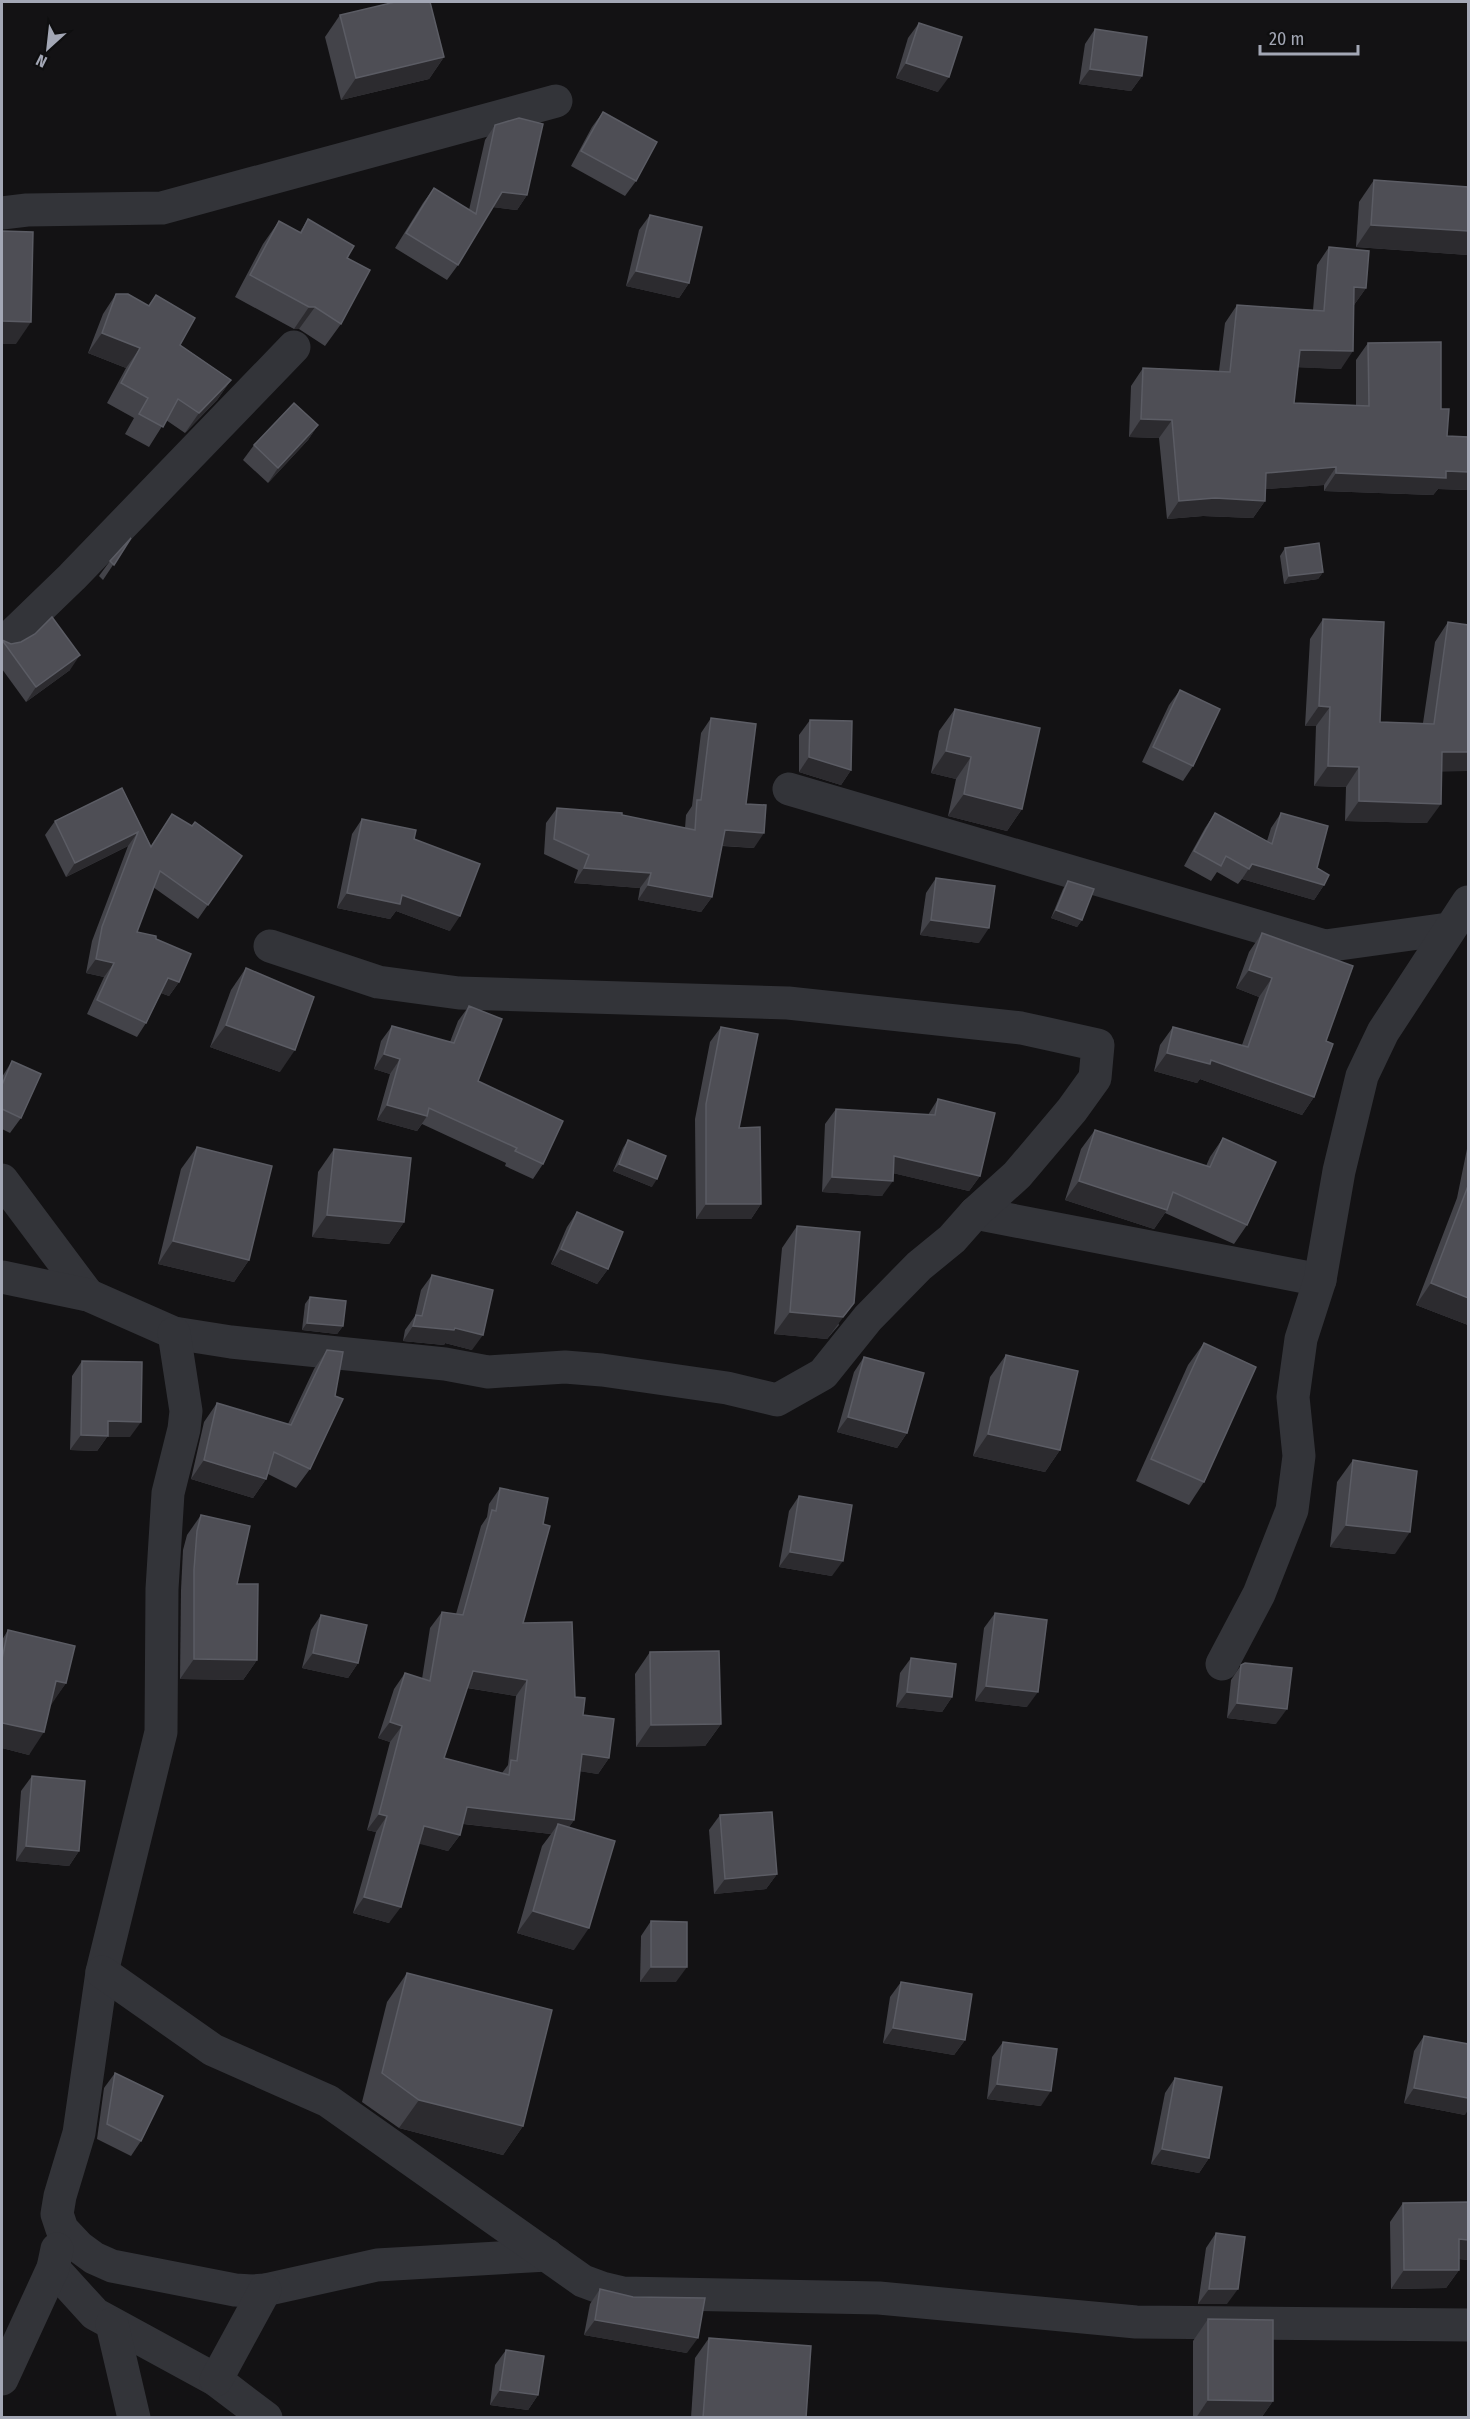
<svg xmlns="http://www.w3.org/2000/svg" width="1470" height="2419" font-family="'Fira Sans Condensed',sans-serif">
<style>
.lines{fill:none;stroke-linecap:round;stroke-linejoin:round}
.street{stroke:#333439;stroke-width:33}
.wall{fill:#434349;fill-rule:evenodd}
.shaded-wall{fill:#2c2b2f}
.building{fill:#4e4e55;stroke:#5b5c64;stroke-width:1.5;fill-rule:evenodd}
</style>
<rect width="100%" height="100%" fill="#131214"/>
<g class="lines">
<g class="street">
<path d="M2,213L27,210L162,208L556,101"/>
<path d="M2,640L12,635L72,577L294,347"/>
<path d="M789,789L1325,946L1448,929"/>
<path d="M2,1180L88,1295"/>
<path d="M975,1213L1320,1280"/>
<path d="M2,1277L88,1295L174,1333L231,1342L445,1364L488,1372L565,1367L602,1370L727,1388L777,1400L823,1374L868,1318L919,1266L952,1239L975,1213L1017,1175L1072,1110L1095,1078L1098,1045L1021,1028L788,1003L459,993L378,982L270,946"/>
<path d="M174,1333L186,1411L184,1429L168,1493L162,1589L161,1732L102,1972L79,2133L60,2196L57,2214L62,2229L79,2247L94,2258L112,2266L235,2290L252,2291L265,2290L377,2265L547,2255"/>
<path d="M1222,1664L1259,1594L1292,1510L1299,1456L1293,1397L1301,1339L1320,1280L1339,1171L1362,1076L1383,1032L1468,902"/>
<path d="M102,1972L213,2050L328,2101L583,2281L602,2288L623,2293L879,2298L1136,2322L1468,2325"/>
<path d="M53,2268L95,2314L216,2380L266,2418"/>
<path d="M112,2324L134,2418"/>
<path d="M2,2379L53,2268L57,2249"/>
<path d="M216,2380L265,2290"/>
</g>
</g>
<g class="wall">
<path d="M340,15L444,57L429,79L341,100L325,37Z"/>
<path d="M919,23L938,92L896,78L908,38Z"/>
<path d="M1095,29L1142,76L1131,91L1079,84L1085,44Z"/>
<path d="M603,112L636,181L625,196L571,166L592,127Z"/>
<path d="M495,125L527,195L517,210L493,207L458,265L447,280L395,248L423,203L434,188L469,210L485,140Z"/>
<path d="M1374,180L1468,187V255L1356,247L1359,202Z"/>
<path d="M650,215L689,283L679,298L626,286L639,230Z"/>
<path d="M308,219L347,258L341,324L325,346L299,329H294L235,297L263,244L279,221L300,232Z"/>
<path d="M1329,247L1366,288L1354,305L1341,369L1298,367L1294,403L1356,405V360L1368,343L1441,409L1447,436L1468,437V490L1438,489L1433,495L1324,491V485L1265,489V501L1253,518L1203,516L1167,519L1159,438L1129,437L1131,386L1143,368L1219,371L1225,323L1237,305L1313,310L1317,265Z"/>
<path d="M116,294L148,306L156,295L180,345L231,380L217,400L185,433L166,420L149,447L125,434L134,418L107,403L126,368L88,353L103,314Z"/>
<path d="M318,425L308,440L268,483L243,460L254,445Z"/>
<path d="M131,538L103,580L99,576L110,561Z"/>
<path d="M1285,548L1323,572L1318,579L1284,584L1280,556Z"/>
<path d="M1323,619L1380,722L1423,723L1435,642L1448,622L1468,771H1442L1427,823L1345,821L1346,787L1314,786L1316,726H1305L1310,639Z"/>
<path d="M2,641L11,644L70,670L26,702L2,669Z"/>
<path d="M1180,690L1193,766L1183,781L1142,762L1169,705Z"/>
<path d="M955,709L1022,809L1007,831L948,816L956,779L931,773L939,731Z"/>
<path d="M711,718L746,804L754,848L722,846L712,897L701,912L638,900L640,888L574,883L578,870L544,854L546,823L557,808L622,815L685,828L686,815L692,806L701,733Z"/>
<path d="M810,720L851,770L841,785L799,772V735Z"/>
<path d="M122,788L151,846L172,814L242,856L198,919L153,887L137,932L156,939L179,982L169,996L161,993L146,1023L137,1037L87,1014L104,977L86,973L92,941L128,846L66,877L45,835L55,821Z"/>
<path d="M1215,813L1267,841L1271,828L1281,813L1317,868L1324,885L1314,900L1242,879L1238,884L1217,872L1211,881L1184,866L1205,828Z"/>
<path d="M362,819L450,931L396,911L390,919L337,908L352,834Z"/>
<path d="M936,878L979,943L920,935L926,893Z"/>
<path d="M1068,881L1082,920L1077,927L1051,918L1063,889Z"/>
<path d="M1262,933L1326,1041L1314,1097L1302,1115L1200,1079L1197,1083L1154,1071L1160,1045L1173,1027L1242,1045L1259,997L1236,988L1249,952Z"/>
<path d="M246,968L280,1072L210,1047L231,990Z"/>
<path d="M469,1006L478,1081L543,1164L533,1179L505,1166L506,1163L422,1124L417,1131L377,1120L390,1074L374,1069L381,1041L392,1026L450,1042L458,1021Z"/>
<path d="M721,1027L739,1128L761,1204L751,1219H696L695,1119L710,1042Z"/>
<path d="M12,1061L21,1118L10,1133L2,1129V1077Z"/>
<path d="M938,1099L980,1176L969,1191L893,1173L882,1196L822,1192L825,1124L836,1109L928,1115Z"/>
<path d="M1095,1130L1206,1166L1210,1157L1223,1138L1247,1225L1234,1244L1165,1213L1154,1229L1065,1200L1081,1149Z"/>
<path d="M628,1140L652,1187L613,1171L623,1148Z"/>
<path d="M1468,1144V1325L1416,1305L1457,1198Z"/>
<path d="M197,1147L249,1260L234,1282L158,1264L181,1169Z"/>
<path d="M334,1149L404,1222L389,1244L312,1237L318,1172Z"/>
<path d="M577,1212L608,1269L597,1284L551,1264L567,1227Z"/>
<path d="M797,1226L839,1325L827,1339L774,1334L782,1248Z"/>
<path d="M432,1275L472,1350L445,1343L444,1345L403,1341L405,1330L415,1316L421,1290Z"/>
<path d="M310,1297L343,1326L337,1334L302,1330L305,1304Z"/>
<path d="M1204,1343V1482L1189,1505L1136,1481L1188,1365Z"/>
<path d="M327,1350L310,1469L296,1488L268,1474L266,1479L253,1498L191,1479L204,1422L217,1403L288,1424L314,1369Z"/>
<path d="M1006,1355L1060,1450L1045,1472L973,1456L990,1377Z"/>
<path d="M864,1357L907,1433L897,1448L837,1432L854,1372Z"/>
<path d="M82,1361L130,1437H107L97,1451L70,1450L72,1376Z"/>
<path d="M1353,1460L1395,1554L1330,1547L1337,1482Z"/>
<path d="M500,1488L523,1623L575,1697L583,1715L609,1758L598,1774L580,1771L574,1820L569,1827L574,1950L517,1933L542,1846L551,1834L463,1824L460,1835L448,1851L419,1843L389,1923L353,1913L376,1832L367,1830L390,1742L378,1738L394,1689L405,1673L422,1679L430,1628L442,1612L456,1614L481,1526L487,1517L489,1504ZM467,1688L516,1696L508,1765L502,1773L444,1758Z"/>
<path d="M799,1496L832,1576L779,1567L789,1511Z"/>
<path d="M201,1515L237,1584L257,1660L243,1680L180,1679L181,1590L183,1550L187,1535Z"/>
<path d="M995,1613L1027,1707L975,1701L984,1628Z"/>
<path d="M321,1615L358,1663L348,1678L302,1668L311,1630Z"/>
<path d="M8,1630L66,1683L50,1705L29,1755L2,1748V1640Z"/>
<path d="M650,1652L721,1724L705,1746L636,1747L635,1674Z"/>
<path d="M911,1658L952,1697L942,1712L896,1707L900,1673Z"/>
<path d="M1241,1665L1276,1724L1227,1718L1231,1680Z"/>
<path d="M32,1776L79,1851L69,1866L16,1861L21,1791Z"/>
<path d="M720,1815L777,1874L766,1889L714,1894L709,1830Z"/>
<path d="M651,1921L676,1982H640L641,1936Z"/>
<path d="M407,1973L523,2126L503,2155L399,2128L362,2102L387,2002Z"/>
<path d="M901,1982L965,2040L954,2055L883,2043L890,1997Z"/>
<path d="M1424,2036L1465,2115L1404,2103L1414,2051Z"/>
<path d="M1003,2042L1041,2106L987,2099L992,2057Z"/>
<path d="M115,2073L141,2141L131,2156L97,2139L104,2088Z"/>
<path d="M1175,2078L1209,2158L1199,2173L1151,2164L1165,2093Z"/>
<path d="M1403,2203L1468,2260L1459,2259V2270L1446,2288L1391,2289L1390,2222Z"/>
<path d="M1216,2233L1227,2304H1198L1206,2248Z"/>
<path d="M600,2289L633,2297L687,2353L584,2335L590,2304Z"/>
<path d="M1208,2319L1273,2401L1261,2418H1193V2341Z"/>
<path d="M709,2338L806,2418H691L695,2358Z"/>
<path d="M506,2350L538,2395L528,2410L490,2405L495,2365Z"/>
</g>
<g class="shaded-wall">
<path d="M444,57L429,79L341,100L356,78Z"/>
<path d="M906,63L949,77L938,92L896,78Z"/>
<path d="M1090,69L1142,76L1131,91L1079,84Z"/>
<path d="M502,192L527,195L517,210L492,207Z"/>
<path d="M1371,225L1468,231V255L1356,247Z"/>
<path d="M636,271L689,283L679,298L626,286Z"/>
<path d="M1354,287L1366,288L1354,305Z"/>
<path d="M309,307H315L299,329H294Z"/>
<path d="M2,321L31,322L16,344H2Z"/>
<path d="M102,333L140,348L126,368L88,353Z"/>
<path d="M1300,350L1353,351L1341,369L1288,367Z"/>
<path d="M231,380L217,400L185,433L199,413Z"/>
<path d="M1141,419L1172,420L1159,438L1129,437Z"/>
<path d="M318,425L308,440L268,483L278,468Z"/>
<path d="M1336,467L1324,485L1254,490L1266,473Z"/>
<path d="M1446,471L1468,472V490L1438,489L1433,495L1324,491L1336,473Z"/>
<path d="M1215,498L1265,501L1253,518L1203,516L1167,519L1179,501Z"/>
<path d="M1323,572L1318,579L1284,584L1289,576Z"/>
<path d="M80,655L70,670L26,702L36,687Z"/>
<path d="M1319,706L1330,707L1316,726H1305Z"/>
<path d="M946,751L971,757L956,779L931,773Z"/>
<path d="M1442,752H1468V771L1429,772Z"/>
<path d="M809,757L851,770L841,785L799,772Z"/>
<path d="M1328,766L1359,767L1346,787L1314,786Z"/>
<path d="M964,794L1022,809L1007,831L948,816Z"/>
<path d="M1359,801L1441,804L1427,823L1345,821Z"/>
<path d="M725,830L764,833L754,848L714,845Z"/>
<path d="M138,832L128,846L66,877L75,863Z"/>
<path d="M1252,864L1324,885L1314,900L1242,879Z"/>
<path d="M584,868L651,873L640,888L574,883Z"/>
<path d="M648,885L712,897L701,912L638,900Z"/>
<path d="M347,893L402,895L460,916L450,931L396,911L390,919L337,908Z"/>
<path d="M1056,910L1082,920L1077,927L1051,918Z"/>
<path d="M931,920L989,928L979,943L920,935Z"/>
<path d="M96,959L114,963L104,977L86,973Z"/>
<path d="M1249,970L1272,978L1259,997L1236,988Z"/>
<path d="M168,978L179,982L169,996L158,992Z"/>
<path d="M226,1025L295,1050L280,1072L210,1047Z"/>
<path d="M1167,1053L1211,1060L1314,1097L1302,1115L1200,1079L1197,1083L1154,1071Z"/>
<path d="M384,1054L400,1059L390,1074L374,1069Z"/>
<path d="M387,1105L427,1116L417,1131L377,1120Z"/>
<path d="M894,1156L980,1176L969,1191L884,1171Z"/>
<path d="M619,1164L657,1179L652,1187L613,1171Z"/>
<path d="M832,1177L893,1181L882,1196L822,1192Z"/>
<path d="M1079,1181L1167,1210L1154,1229L1065,1200Z"/>
<path d="M706,1204H761L751,1219H696Z"/>
<path d="M327,1215L404,1222L389,1244L312,1237Z"/>
<path d="M173,1241L249,1260L234,1282L158,1264Z"/>
<path d="M561,1249L608,1269L597,1284L551,1264Z"/>
<path d="M1431,1283L1468,1298V1325L1416,1305Z"/>
<path d="M854,1303L827,1339L774,1334L790,1312Z"/>
<path d="M307,1323L343,1326L337,1334L302,1330Z"/>
<path d="M413,1326L455,1328L483,1335L472,1350L445,1343L444,1345L403,1341Z"/>
<path d="M848,1417L907,1433L897,1448L837,1432Z"/>
<path d="M108,1421L141,1422L130,1437H107L97,1451L70,1450L81,1435Z"/>
<path d="M988,1434L1060,1450L1045,1472L973,1456Z"/>
<path d="M204,1460L266,1479L253,1498L191,1479Z"/>
<path d="M1346,1525L1410,1532L1395,1554L1330,1547Z"/>
<path d="M790,1552L843,1561L832,1576L779,1567Z"/>
<path d="M313,1653L358,1663L348,1678L302,1668Z"/>
<path d="M194,1659L257,1660L243,1680L180,1679Z"/>
<path d="M473,1671L527,1680L516,1696L462,1687Z"/>
<path d="M56,1681L66,1683L51,1705L40,1703Z"/>
<path d="M986,1686L1038,1692L1027,1707L975,1701Z"/>
<path d="M907,1692L952,1697L942,1712L896,1707Z"/>
<path d="M1237,1703L1287,1709L1276,1724L1227,1718Z"/>
<path d="M390,1722L402,1726L390,1742L378,1738Z"/>
<path d="M2,1723L44,1732L29,1755L2,1748Z"/>
<path d="M721,1724L705,1746L636,1747L651,1725Z"/>
<path d="M582,1754L609,1758L598,1774L571,1770Z"/>
<path d="M467,1807L574,1820L563,1836L558,1824L551,1834L456,1823Z"/>
<path d="M379,1814L387,1816L376,1832L367,1830Z"/>
<path d="M424,1826L460,1835L448,1851L412,1842Z"/>
<path d="M26,1846L79,1851L69,1866L16,1861Z"/>
<path d="M777,1874L766,1889L714,1894L725,1879Z"/>
<path d="M364,1897L401,1907L389,1923L353,1913Z"/>
<path d="M533,1911L589,1928L574,1950L517,1933Z"/>
<path d="M651,1967H687L676,1982H640Z"/>
<path d="M893,2028L965,2040L954,2055L883,2043Z"/>
<path d="M997,2084L1051,2091L1041,2106L987,2099Z"/>
<path d="M1414,2088L1468,2098V2110L1465,2115L1404,2103Z"/>
<path d="M419,2100L523,2126L503,2155L399,2128Z"/>
<path d="M1162,2149L1209,2158L1199,2173L1151,2164Z"/>
<path d="M1459,2239L1468,2240V2260L1446,2258Z"/>
<path d="M1404,2270H1459L1446,2288L1391,2289Z"/>
<path d="M1209,2289H1238L1227,2304H1198Z"/>
<path d="M595,2320L698,2338L687,2353L584,2335Z"/>
<path d="M500,2390L538,2395L528,2410L490,2405Z"/>
<path d="M1208,2400L1273,2401L1261,2418H1196Z"/>
</g>
<g class="building">
<path d="M395,2H430L444,57L356,78L340,15Z"/>
<path d="M919,23L962,37L949,77L906,63Z"/>
<path d="M1095,29L1147,37L1142,76L1090,69Z"/>
<path d="M603,112L657,142L636,181L581,151Z"/>
<path d="M519,118L543,124L527,195L502,192L458,265L406,233L434,188L476,214L495,125Z"/>
<path d="M1374,180L1468,187V231L1371,225Z"/>
<path d="M650,215L702,227L689,283L636,271Z"/>
<path d="M308,219L354,246L347,258L370,270L341,324L315,307H309L250,275L279,221L301,233Z"/>
<path d="M2,231L33,232L31,322L2,321Z"/>
<path d="M1329,247L1369,251L1366,288L1354,287L1353,351L1300,350L1294,403L1369,406L1368,343L1441,342V409H1449L1447,436L1468,437V472L1446,471V478L1336,473V467L1266,473L1265,501L1215,498L1179,501L1172,420L1141,419L1143,368L1230,372L1237,305L1324,311Z"/>
<path d="M116,294H128L149,306L156,295L195,318L180,345L231,380L199,413L178,399L163,427L139,414L148,398L121,383L140,348L102,333Z"/>
<path d="M294,403L318,425L278,468L254,445Z"/>
<path d="M131,538L114,565L110,561Z"/>
<path d="M1319,543L1323,572L1289,576L1285,548Z"/>
<path d="M52,617L80,655L36,687L2,640L11,644L21,642L35,634Z"/>
<path d="M1323,619L1384,622L1380,722L1434,724L1448,622L1468,625V752H1442L1441,804L1359,801V767L1328,766L1330,707L1319,706Z"/>
<path d="M1180,690L1220,709L1193,766L1153,747Z"/>
<path d="M955,709L1040,728L1022,809L964,794L971,757L946,751Z"/>
<path d="M711,718L756,724L746,804L766,805L764,833L725,830L712,897L648,885L651,873L584,868L589,855L554,839L557,808L622,813V815L695,830L697,800H701Z"/>
<path d="M810,720L852,721L851,770L809,757Z"/>
<path d="M122,788L151,847L172,814L192,826L195,822L242,856L208,905L160,871L137,932L156,936V939L191,954L179,982L168,978L146,1023L97,1000L114,963L96,959L102,927L138,832L75,863L55,821Z"/>
<path d="M1215,813L1272,844L1281,813L1328,826L1317,868L1329,875L1324,885L1252,864L1249,869L1226,856L1221,866L1194,851Z"/>
<path d="M362,819L416,830L414,839L480,864L460,916L402,895L400,904L347,893Z"/>
<path d="M936,878L995,886L989,928L931,920Z"/>
<path d="M1068,881L1094,889L1082,920L1056,910Z"/>
<path d="M1262,933L1353,966L1326,1041L1333,1044L1314,1097L1211,1060L1210,1064L1167,1053L1173,1027L1248,1047L1272,978L1249,970Z"/>
<path d="M246,968L314,997L295,1050L226,1025Z"/>
<path d="M469,1006L502,1019L478,1081L563,1121L543,1164L515,1151L517,1148L429,1108L427,1116L387,1105L400,1059L384,1054L392,1026L454,1043Z"/>
<path d="M721,1027L758,1034L739,1128L760,1127L761,1204H706V1104Z"/>
<path d="M12,1061L41,1074L21,1118L2,1109V1085Z"/>
<path d="M938,1099L995,1113L980,1176L894,1156L893,1181L832,1177L836,1109L935,1115Z"/>
<path d="M1095,1130L1210,1167L1223,1138L1276,1162L1247,1225L1173,1192L1167,1210L1079,1181Z"/>
<path d="M628,1140L666,1156L657,1179L619,1164Z"/>
<path d="M197,1147L272,1166L249,1260L173,1241Z"/>
<path d="M334,1149L411,1158L404,1222L327,1215Z"/>
<path d="M1468,1186V1298L1431,1283Z"/>
<path d="M577,1212L623,1232L608,1269L561,1249Z"/>
<path d="M797,1226L860,1232L854,1303L843,1317L790,1312Z"/>
<path d="M432,1275L493,1290L483,1335L455,1328L454,1330L413,1326L416,1315L422,1316Z"/>
<path d="M310,1297L346,1301L343,1326L307,1323Z"/>
<path d="M1204,1343L1256,1367L1204,1482L1151,1459Z"/>
<path d="M327,1350L343,1352L335,1396L343,1399L310,1469L274,1452L266,1479L204,1460L217,1403L291,1425Z"/>
<path d="M1006,1355L1078,1371L1060,1450L988,1434Z"/>
<path d="M864,1357L924,1373L907,1433L848,1417Z"/>
<path d="M82,1361L142,1362L141,1422L108,1421V1436L81,1435Z"/>
<path d="M1353,1460L1417,1471L1410,1532L1346,1525Z"/>
<path d="M500,1488L548,1498L543,1524L550,1526L523,1623L572,1622L575,1697L585,1698L583,1715L614,1719L609,1758L582,1754L574,1820L467,1807L460,1835L424,1826L401,1907L364,1897L387,1816L379,1814L402,1726L390,1722L405,1673L430,1681L442,1612L463,1615L492,1510L496,1511ZM473,1671L527,1680L517,1761L511,1760L509,1775L444,1758Z"/>
<path d="M799,1496L852,1505L843,1561L790,1552Z"/>
<path d="M201,1515L250,1526L237,1584H258L257,1660L194,1659V1570L197,1531Z"/>
<path d="M995,1613L1047,1620L1038,1692L986,1686Z"/>
<path d="M321,1615L367,1625L358,1663L313,1653Z"/>
<path d="M8,1630L75,1646L66,1683L56,1681L44,1732L2,1723V1659Z"/>
<path d="M719,1651L721,1724L651,1725L650,1652Z"/>
<path d="M911,1658L956,1664L952,1697L907,1692Z"/>
<path d="M1245,1663L1292,1668L1287,1709L1237,1703L1241,1665Z"/>
<path d="M32,1776L85,1781L79,1851L26,1846Z"/>
<path d="M772,1812L777,1874L725,1879L720,1815Z"/>
<path d="M558,1824L615,1841L589,1928L533,1911Z"/>
<path d="M651,1921L687,1922V1967H651Z"/>
<path d="M407,1973L552,2010L523,2126L419,2100L382,2073Z"/>
<path d="M901,1982L972,1994L965,2040L893,2028Z"/>
<path d="M1424,2036L1468,2044V2098L1414,2088Z"/>
<path d="M1003,2042L1057,2049L1051,2091L997,2084Z"/>
<path d="M115,2073L163,2096L141,2141L107,2124Z"/>
<path d="M1175,2078L1222,2087L1209,2158L1162,2149Z"/>
<path d="M1468,2202V2240L1459,2239V2270H1404L1403,2203Z"/>
<path d="M1216,2233L1245,2237L1238,2289H1209Z"/>
<path d="M600,2289L633,2297L705,2298L698,2338L595,2320Z"/>
<path d="M1208,2319L1273,2320V2401L1208,2400Z"/>
<path d="M709,2338L811,2346L806,2418H703Z"/>
<path d="M506,2350L544,2356L538,2395L500,2390Z"/>
</g>
<rect width="1470" height="2419" fill="none" stroke="#a3a7b5" stroke-width="6"/>
<g transform="translate(48 48) rotate(207)" stroke="#0e0e0f" stroke-width="4.5" paint-order="stroke">
<path d="M0-4.5L10 22L0 15L-10 22Z" fill="#a3a7b5"/>
<text y="-9" font-size="16" font-weight="bold" text-anchor="middle" fill="#a3a7b5">N</text>
</g>
<path d="M1260 45v9h98v-9" fill="none" stroke="#a3a7b5" stroke-width="3"/>
<text x="1269" y="45" font-size="18" fill="#a3a7b5" stroke="#0e0e0f" stroke-width="4.5" paint-order="stroke">20 m</text>
</svg>
